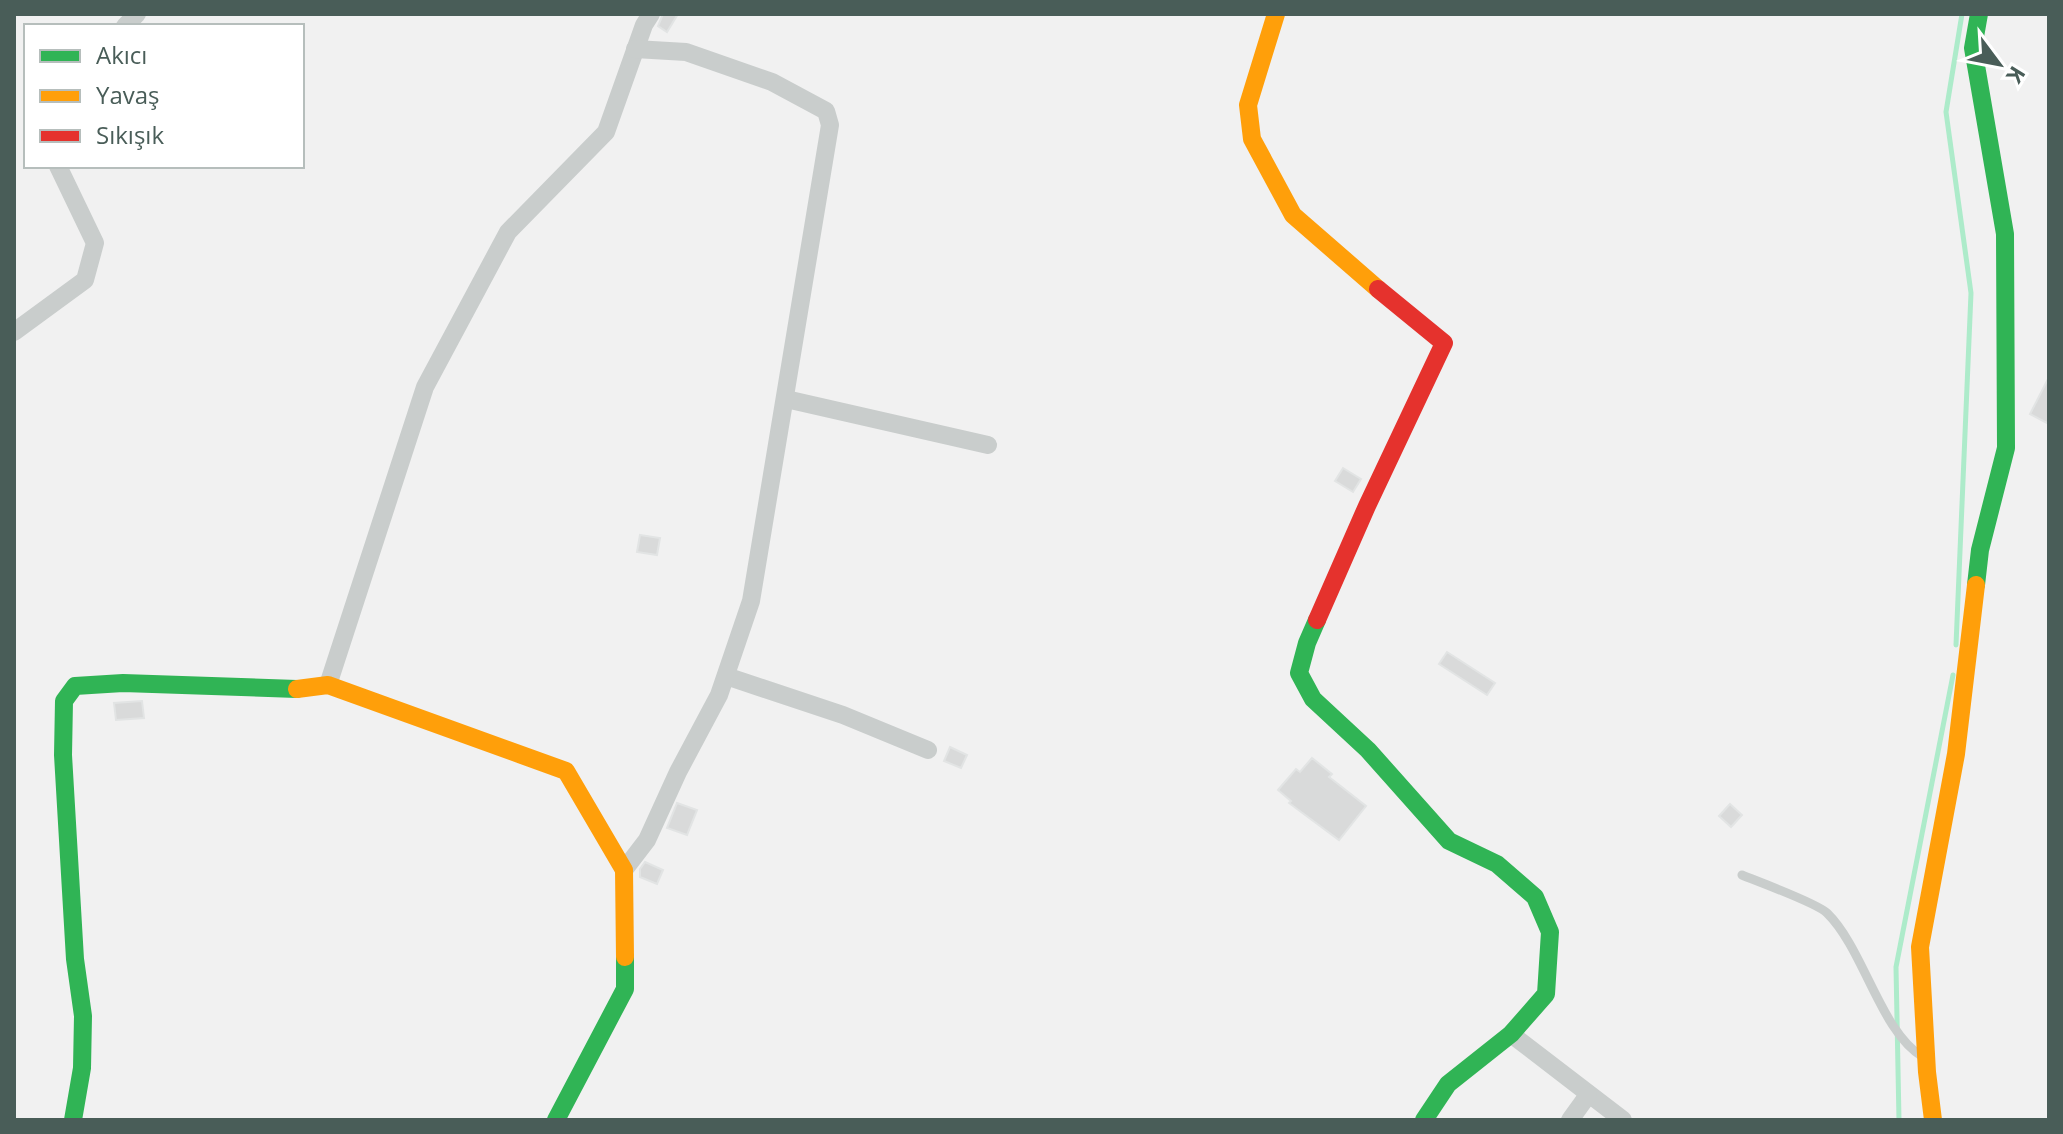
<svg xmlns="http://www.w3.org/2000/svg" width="2063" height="1134" font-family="'Open Sans',sans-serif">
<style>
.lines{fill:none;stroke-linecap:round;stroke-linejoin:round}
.stream{stroke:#adebca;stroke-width:5}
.building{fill:#d9dada;stroke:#e2e4e4;stroke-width:2}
.lane{stroke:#c9cdcc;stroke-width:9}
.street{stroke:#c9cdcc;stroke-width:18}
.fast{stroke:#30b455;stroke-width:18}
.slow{stroke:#ff9f0a;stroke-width:18}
.jam{stroke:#e5322d;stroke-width:18}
</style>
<rect width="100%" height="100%" fill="#f1f1f1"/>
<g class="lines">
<g class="stream">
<path d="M1956,645L1971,293L1946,112L1962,14"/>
<path d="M1899,1120L1896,967L1953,675"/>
</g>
</g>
<g class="building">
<path d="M663,14H678L667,32L658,26Z"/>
<path d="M2049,377V424L2030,414Z"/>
<path d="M1343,468L1361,479L1353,492L1335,481Z"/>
<path d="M640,535L660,538L657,555L637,552Z"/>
<path d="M1447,652L1495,683L1487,695L1439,664Z"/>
<path d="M142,701L144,718L116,720L114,703Z"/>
<path d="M950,747L967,755L961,768L944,761Z"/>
<path d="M1312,758L1332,774L1329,777L1366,806L1339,840L1289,803L1291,801L1278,790L1296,769L1300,772Z"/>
<path d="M677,803L697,810L687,835L667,828Z"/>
<path d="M1730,804L1742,815L1731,827L1719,816Z"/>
<path d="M645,862L663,870L657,884L640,877V869Z"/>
</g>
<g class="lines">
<path class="lane" d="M1742,875C1759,882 1817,903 1827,913C1864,949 1881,1033 1923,1057"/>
<g class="street">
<path d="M125,26L137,14"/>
<path d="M14,332L85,280L95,243L58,166"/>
<path d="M786,399L988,445"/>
<path d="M726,676L843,715L928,750"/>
<path d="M328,685L425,387L508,232L606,132L644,25L651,14"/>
<path d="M624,870L647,840L678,772L719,695L751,601L830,125L826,111L772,82L686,52L635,49"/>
<path d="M1511,1034L1623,1120"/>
<path d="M1570,1120L1588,1095"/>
</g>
<g class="fast">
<path d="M1976,585L1980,550L2006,448L2005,234L1973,48L1979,14"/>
<path d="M1317,620L1307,643L1299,673L1313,699L1368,750L1449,841L1497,864L1535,897L1550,932L1546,994L1511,1034L1448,1084L1424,1120"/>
<path d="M73,1120L82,1068L83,1016L75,959L63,755L64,701L75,686L123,683L297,689"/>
<path d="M556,1120L625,989V957"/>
</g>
<g class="slow">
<path d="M1276,14L1248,105L1252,139L1293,215L1378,289"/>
<path d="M297,689L328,685L566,771L624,870L625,957"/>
<path d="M1933,1120L1927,1072L1920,947L1956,754L1976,585"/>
</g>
<path class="jam" d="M1317,620L1367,506L1444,343L1378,289"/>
</g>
<rect width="2063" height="1134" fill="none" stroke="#495d58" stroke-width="32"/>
<rect x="24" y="24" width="280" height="144" fill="#ffffff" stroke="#b6bebc" stroke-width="2"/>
<rect x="40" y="50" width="40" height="12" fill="#30b455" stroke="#b6bebc" stroke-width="2"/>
<text x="96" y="64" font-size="24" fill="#495d58">Akıcı</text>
<rect x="40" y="90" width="40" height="12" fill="#ff9f0a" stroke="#b6bebc" stroke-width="2"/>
<text x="96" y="104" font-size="24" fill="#495d58">Yavaş</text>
<rect x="40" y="130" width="40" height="12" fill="#e5322d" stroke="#b6bebc" stroke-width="2"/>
<text x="96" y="144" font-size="24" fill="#495d58">Sıkışık</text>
<g transform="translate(1999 64) rotate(122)" stroke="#ffffff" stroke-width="6" paint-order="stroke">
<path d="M0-6L14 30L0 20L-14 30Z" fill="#495d58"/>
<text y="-12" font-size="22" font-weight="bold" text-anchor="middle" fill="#495d58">K</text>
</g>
</svg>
